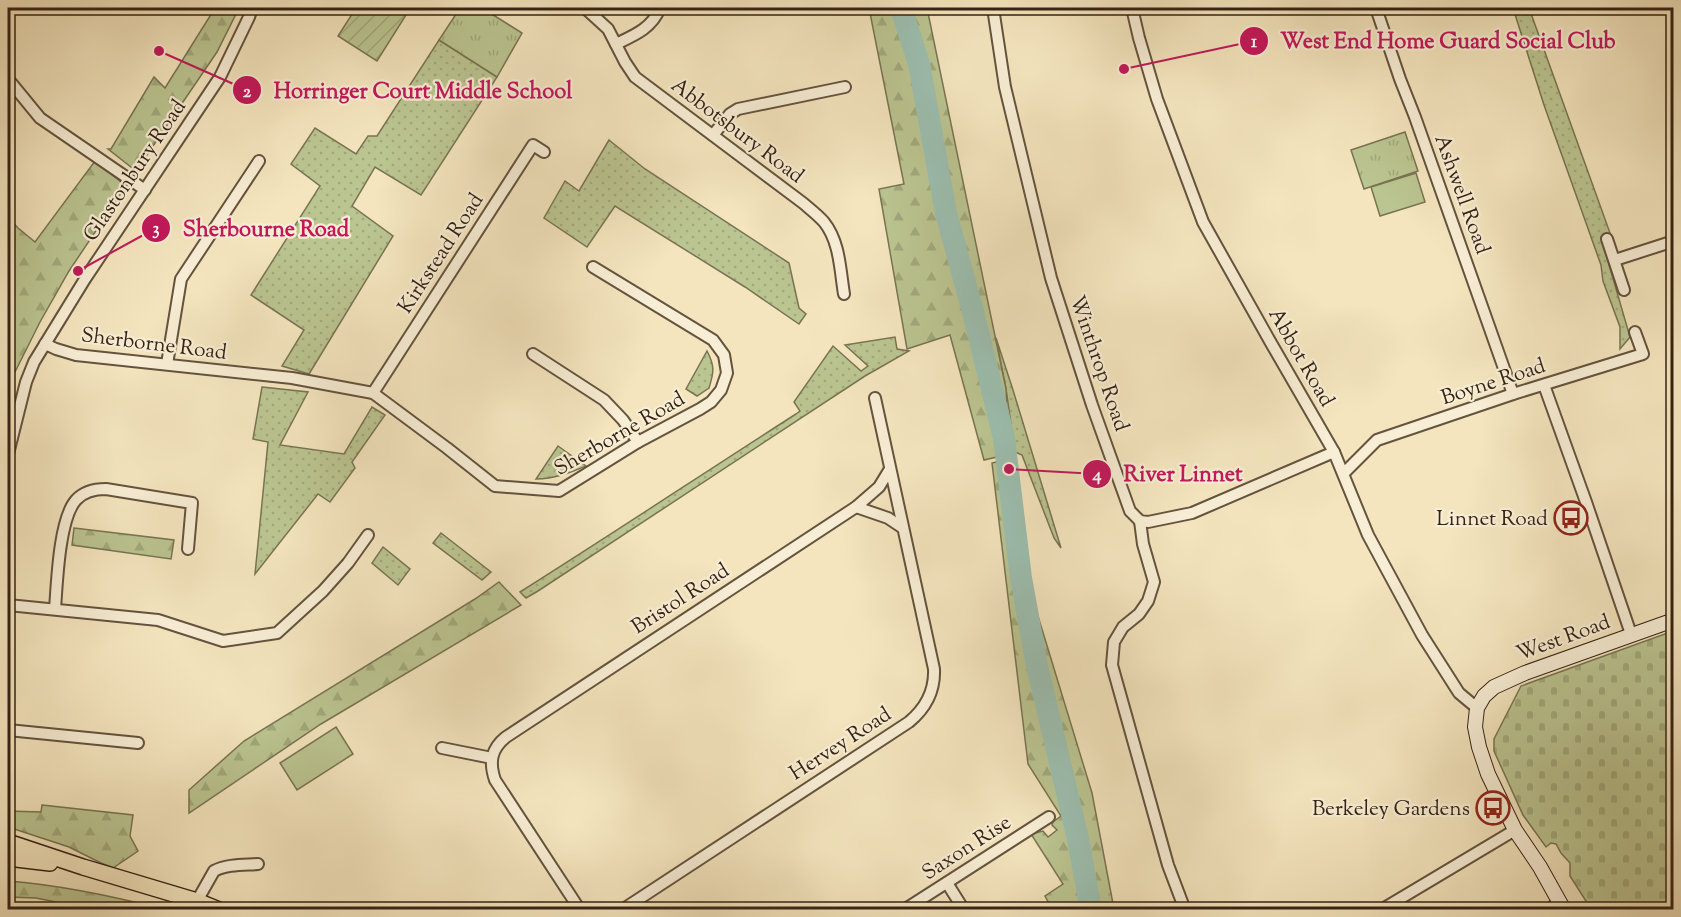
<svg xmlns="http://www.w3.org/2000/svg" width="1681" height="917" font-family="'Sorts Mill Goudy',serif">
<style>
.grass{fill:url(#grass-dots);stroke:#787453;stroke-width:1.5}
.forest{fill:url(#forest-firs);stroke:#787453;stroke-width:1.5}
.cemetery{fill:url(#cemetery-stones);stroke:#787453;stroke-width:1.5}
.park{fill:url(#park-tufts);stroke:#787453;stroke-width:1.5}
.garden{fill:url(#garden-furrows);stroke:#787453;stroke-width:1.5}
.pitch{fill:#bbc591;stroke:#787453;stroke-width:1.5}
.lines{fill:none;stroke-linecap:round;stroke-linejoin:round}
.river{stroke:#9cbfb0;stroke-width:22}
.street-casing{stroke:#64533f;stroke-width:14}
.secondary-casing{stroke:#342215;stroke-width:16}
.primary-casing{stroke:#342215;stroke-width:18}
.street{stroke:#f8eed5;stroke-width:10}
.secondary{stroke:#f8eed5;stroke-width:14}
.primary{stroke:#f4e5be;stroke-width:15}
.labels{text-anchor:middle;stroke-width:4.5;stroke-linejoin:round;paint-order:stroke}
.street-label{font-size:21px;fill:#342215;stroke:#f8eed5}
.poi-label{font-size:21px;fill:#342215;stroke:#f8eed5;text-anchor:end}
.leader{fill:none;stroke:#c2185b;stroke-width:2}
.callout-dot{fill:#c2185b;stroke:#f8eed5;stroke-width:2}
.mark-label{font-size:18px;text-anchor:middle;font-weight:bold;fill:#fff}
.callout-label{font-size:22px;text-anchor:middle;font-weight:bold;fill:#c2185b;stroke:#f8eed5;stroke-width:4.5;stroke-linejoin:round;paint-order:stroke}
</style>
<defs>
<pattern id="grass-dots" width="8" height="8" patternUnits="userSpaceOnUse" patternTransform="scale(1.5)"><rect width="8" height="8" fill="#bbc591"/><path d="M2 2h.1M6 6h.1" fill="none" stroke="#a1a97c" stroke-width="1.8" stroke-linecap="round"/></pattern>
<pattern id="forest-firs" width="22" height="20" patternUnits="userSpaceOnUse" patternTransform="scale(1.5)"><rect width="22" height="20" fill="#bbc591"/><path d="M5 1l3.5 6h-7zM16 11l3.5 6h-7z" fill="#a1a97c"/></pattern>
<pattern id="cemetery-stones" width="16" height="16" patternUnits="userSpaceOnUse" patternTransform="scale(1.5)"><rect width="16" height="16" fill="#bbc591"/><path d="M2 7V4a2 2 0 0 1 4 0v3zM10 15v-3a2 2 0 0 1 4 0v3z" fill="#a1a97c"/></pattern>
<pattern id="park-tufts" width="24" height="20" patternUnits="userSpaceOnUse" patternTransform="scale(1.5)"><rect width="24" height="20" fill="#bbc591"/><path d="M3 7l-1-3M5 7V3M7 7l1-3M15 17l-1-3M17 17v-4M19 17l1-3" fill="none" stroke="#a1a97c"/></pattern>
<pattern id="garden-furrows" width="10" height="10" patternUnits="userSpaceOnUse" patternTransform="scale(1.5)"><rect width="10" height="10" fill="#bbc591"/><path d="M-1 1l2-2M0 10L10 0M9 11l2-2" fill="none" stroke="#a1a97c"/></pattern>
</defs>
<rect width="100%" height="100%" fill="#f4e5be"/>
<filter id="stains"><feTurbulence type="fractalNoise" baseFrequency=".00333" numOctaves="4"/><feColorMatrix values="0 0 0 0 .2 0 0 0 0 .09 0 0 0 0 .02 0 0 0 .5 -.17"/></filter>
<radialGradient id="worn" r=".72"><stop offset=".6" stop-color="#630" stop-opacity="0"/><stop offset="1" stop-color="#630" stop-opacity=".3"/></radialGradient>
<g class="grass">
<path d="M1513,8H1529L1610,233L1601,237L1630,337L1620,349V327L1603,281L1601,265L1544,105Z"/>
<path d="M439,40L497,77L421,195L375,167L352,206L393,236L309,374L282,366L304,330L251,295L320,186L291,164L315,128L356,154L368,136H377Z"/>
<path d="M609,140L645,169L789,263L799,308L806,314L799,324L745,287L615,206L587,247L544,218L565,181L579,191Z"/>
<path d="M895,337L897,349L909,351L865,376L538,591L526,598L520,592C612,534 704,473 796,414L800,411L794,402L833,346L861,371L868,366L845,345Z"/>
<path d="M996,338L1013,390L1061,548L1054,538L1022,455L1015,452L1006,389Z"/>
<path d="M707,351C715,366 714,372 709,388L697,396L686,389Z"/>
<path d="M262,387L308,392L280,445L344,454L372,407L385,415L352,462L355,468L330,502L318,494L255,574L268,442L253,439Z"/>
<path d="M558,446L586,466C569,473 555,479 536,479Z"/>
<path d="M441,533L491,572L482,580L433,543Z"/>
<path d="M383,547L410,569L398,585L372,563Z"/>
</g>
<g class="forest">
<path d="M215,8H239L217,52L136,171L108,149H111L154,77L165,88Z"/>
<path d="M869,8H927L1006,389L1009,452L997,457L984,460L950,335L907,349L879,189L904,184Z"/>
<path d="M95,161L126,186L69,271L40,322L13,376L8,373V217L18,228L35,242Z"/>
<path d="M1009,459L1023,567L1092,793L1114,909H1091L1065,764L1053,753L1074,834L1087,909H1052L1045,896L1063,884L1031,834L1043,831L1048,837L1057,830L1052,825L1053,822L1061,816L1028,764L992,463Z"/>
<path d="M74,528L174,540L171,559L72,545Z"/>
<path d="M499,582L521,605L321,724L189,813V790L244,741L475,599Z"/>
<path d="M42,805L133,815L130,836L138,851L113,868L101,863L69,847L8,827V811L41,812Z"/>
<path d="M8,881C60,885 112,896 163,909H90L36,898L8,897Z"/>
</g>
<path class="cemetery" d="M1673,631V905L1661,909H1591L1570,876V863L1561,853L1556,844L1551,843L1546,847L1523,815L1494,751V739L1521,686Z"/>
<g class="park">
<path d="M460,8H482L522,33L497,77L439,40Z"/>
<path d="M1405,132L1418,171L1364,189L1351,150Z"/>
</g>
<path class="garden" d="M356,8H395L406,15L377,61L338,36Z"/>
<g class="pitch">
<path d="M1416,173L1425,202L1380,216L1371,187Z"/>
<path d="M336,727L353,754L297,790L280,763Z"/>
</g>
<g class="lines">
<path class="river" d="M901,8L919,64L946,213L972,308L1004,438L1021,578L1037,666L1078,839L1091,910"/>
<defs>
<g id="street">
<path d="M585,8L608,29L625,62L635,77L803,203C810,209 818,215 824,222C840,242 840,270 844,294"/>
<path d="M993,8L1005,87L1051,278L1092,405L1130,511L1140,521L1148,522L1192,513L1334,452"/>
<path d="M1132,8L1139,38L1157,99L1203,222L1271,343L1334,452L1368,535L1422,635L1459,693L1477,708"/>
<path d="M1376,8L1400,79L1415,117L1513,394"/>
<path d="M616,44C635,35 652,28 660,8"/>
<path d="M8,79L40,118L145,190"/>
<path d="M713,135L730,114L738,109L845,87"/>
<path d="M1607,239L1624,290"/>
<path d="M1615,260L1674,241"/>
<path d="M45,344L56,349L76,355L292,378L373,393L447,448L495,486L559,491L638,442L700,409L711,402L721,390L727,373L724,355L713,340L593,267"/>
<path d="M533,354L604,400L623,420L638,442"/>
<path d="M167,364L181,279L259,161"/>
<path d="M1544,385L1586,502L1631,634"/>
<path d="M373,393L533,145L544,152"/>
<path d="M8,454L26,382L34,362L85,279L220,77L249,17L252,8"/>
<path d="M1344,473L1377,440L1513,394L1643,354L1635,332"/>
<path d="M856,507L888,518L903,528"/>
<path d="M1140,521L1143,544L1154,582L1148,601L1139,614L1123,627L1114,642L1112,665L1168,865L1185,910"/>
<path d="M8,605L158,620L223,641L277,633L323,591L348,563L368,535"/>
<path d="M55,609C57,583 59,519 76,500C84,491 94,489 106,489L192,503L188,549"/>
<path d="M8,730L138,743"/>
<path d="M442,748L492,758"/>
<path d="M947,883L964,910"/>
<path d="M197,901L214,871C227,864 244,865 258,864"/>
<path d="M580,910L495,780C489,762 491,749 506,737L856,507L879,487L890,469"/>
<path d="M622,910L909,722C926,708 935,691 934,669L875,398"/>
<path d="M904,910L1049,817"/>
<path d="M1381,910L1515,830"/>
<path d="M1548,910L1559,902"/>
</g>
<path id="secondary" d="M1564,910L1540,867L1515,830L1488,774L1479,747L1475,727L1477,708L1484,696L1494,687L1525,673L1674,620"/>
<g id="primary">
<path d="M8,842L83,867L197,901L219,910"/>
<path d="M8,858L50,863"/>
</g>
</defs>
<use href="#street" class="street-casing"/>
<use href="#secondary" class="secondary-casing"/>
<use href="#primary" class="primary-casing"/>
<use href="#street" class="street"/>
<use href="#secondary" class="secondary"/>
<use href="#primary" class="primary"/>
</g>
<defs>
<symbol id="bus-ring" viewBox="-11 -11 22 22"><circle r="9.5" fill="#f8eed5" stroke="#8f2418" stroke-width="1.5"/><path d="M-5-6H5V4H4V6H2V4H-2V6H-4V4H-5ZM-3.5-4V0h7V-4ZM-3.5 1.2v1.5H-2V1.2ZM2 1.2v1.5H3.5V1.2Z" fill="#8f2418"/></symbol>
</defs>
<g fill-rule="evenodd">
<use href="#bus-ring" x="1552" y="499" width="38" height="38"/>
<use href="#bus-ring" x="1474" y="789" width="38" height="38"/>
</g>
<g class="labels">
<g class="street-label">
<text transform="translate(738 130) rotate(37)" y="7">Abbotsbury Road</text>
<text transform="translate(134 170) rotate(-56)" y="7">Glastonbury Road</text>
<text transform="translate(1463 194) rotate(70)" y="7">Ashwell Road</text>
<text transform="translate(440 253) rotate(-57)" y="7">Kirkstead Road</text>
<text transform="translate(154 343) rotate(7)" y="7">Sherborne Road</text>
<text transform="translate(1302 357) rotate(60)" y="7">Abbot Road</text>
<text transform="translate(1100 363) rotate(71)" y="7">Winthrop Road</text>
<text transform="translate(1493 381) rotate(-18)" y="7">Boyne Road</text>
<text transform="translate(619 433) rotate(-30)" y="7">Sherborne Road</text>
<text transform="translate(680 598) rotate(-33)" y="7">Bristol Road</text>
<text transform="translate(1563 637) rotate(-20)" y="7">West Road</text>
<text transform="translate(840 743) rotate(-33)" y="7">Hervey Road</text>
<text transform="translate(966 847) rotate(-33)" y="7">Saxon Rise</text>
</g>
<g class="poi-label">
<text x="1548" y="525">Linnet Road</text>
<text x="1470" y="815">Berkeley Gardens</text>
</g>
</g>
<path class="leader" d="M1124 69L1254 41M159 51L247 90M78 271L156 228M1009 469L1097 474"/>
<g class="callout-dot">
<circle cx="1124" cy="69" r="6"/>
<circle cx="159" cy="51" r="6"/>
<circle cx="78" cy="271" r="6"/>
<circle cx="1009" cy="469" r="6"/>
<circle cx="1254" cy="41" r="15"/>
<circle cx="247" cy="90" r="15"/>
<circle cx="156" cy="228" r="15"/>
<circle cx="1097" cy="474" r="15"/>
</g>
<g class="mark-label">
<text x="1254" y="47">1</text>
<text x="247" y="97">2</text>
<text x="156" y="234">3</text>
<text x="1097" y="480">4</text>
</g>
<g class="callout-label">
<text x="1448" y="48">West End Home Guard Social Club</text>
<text x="423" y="98">Horringer Court Middle School</text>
<text x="266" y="236">Sherbourne Road</text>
<text x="1183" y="481">River Linnet</text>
</g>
<rect width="1681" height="917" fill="none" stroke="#f4e5be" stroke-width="30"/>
<rect x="9" y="9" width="1663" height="899" fill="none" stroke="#342215" stroke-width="3"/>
<rect x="15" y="15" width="1651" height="887" fill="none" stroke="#342215" stroke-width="1.5"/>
<rect width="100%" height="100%" filter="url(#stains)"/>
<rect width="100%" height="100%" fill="url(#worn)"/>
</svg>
